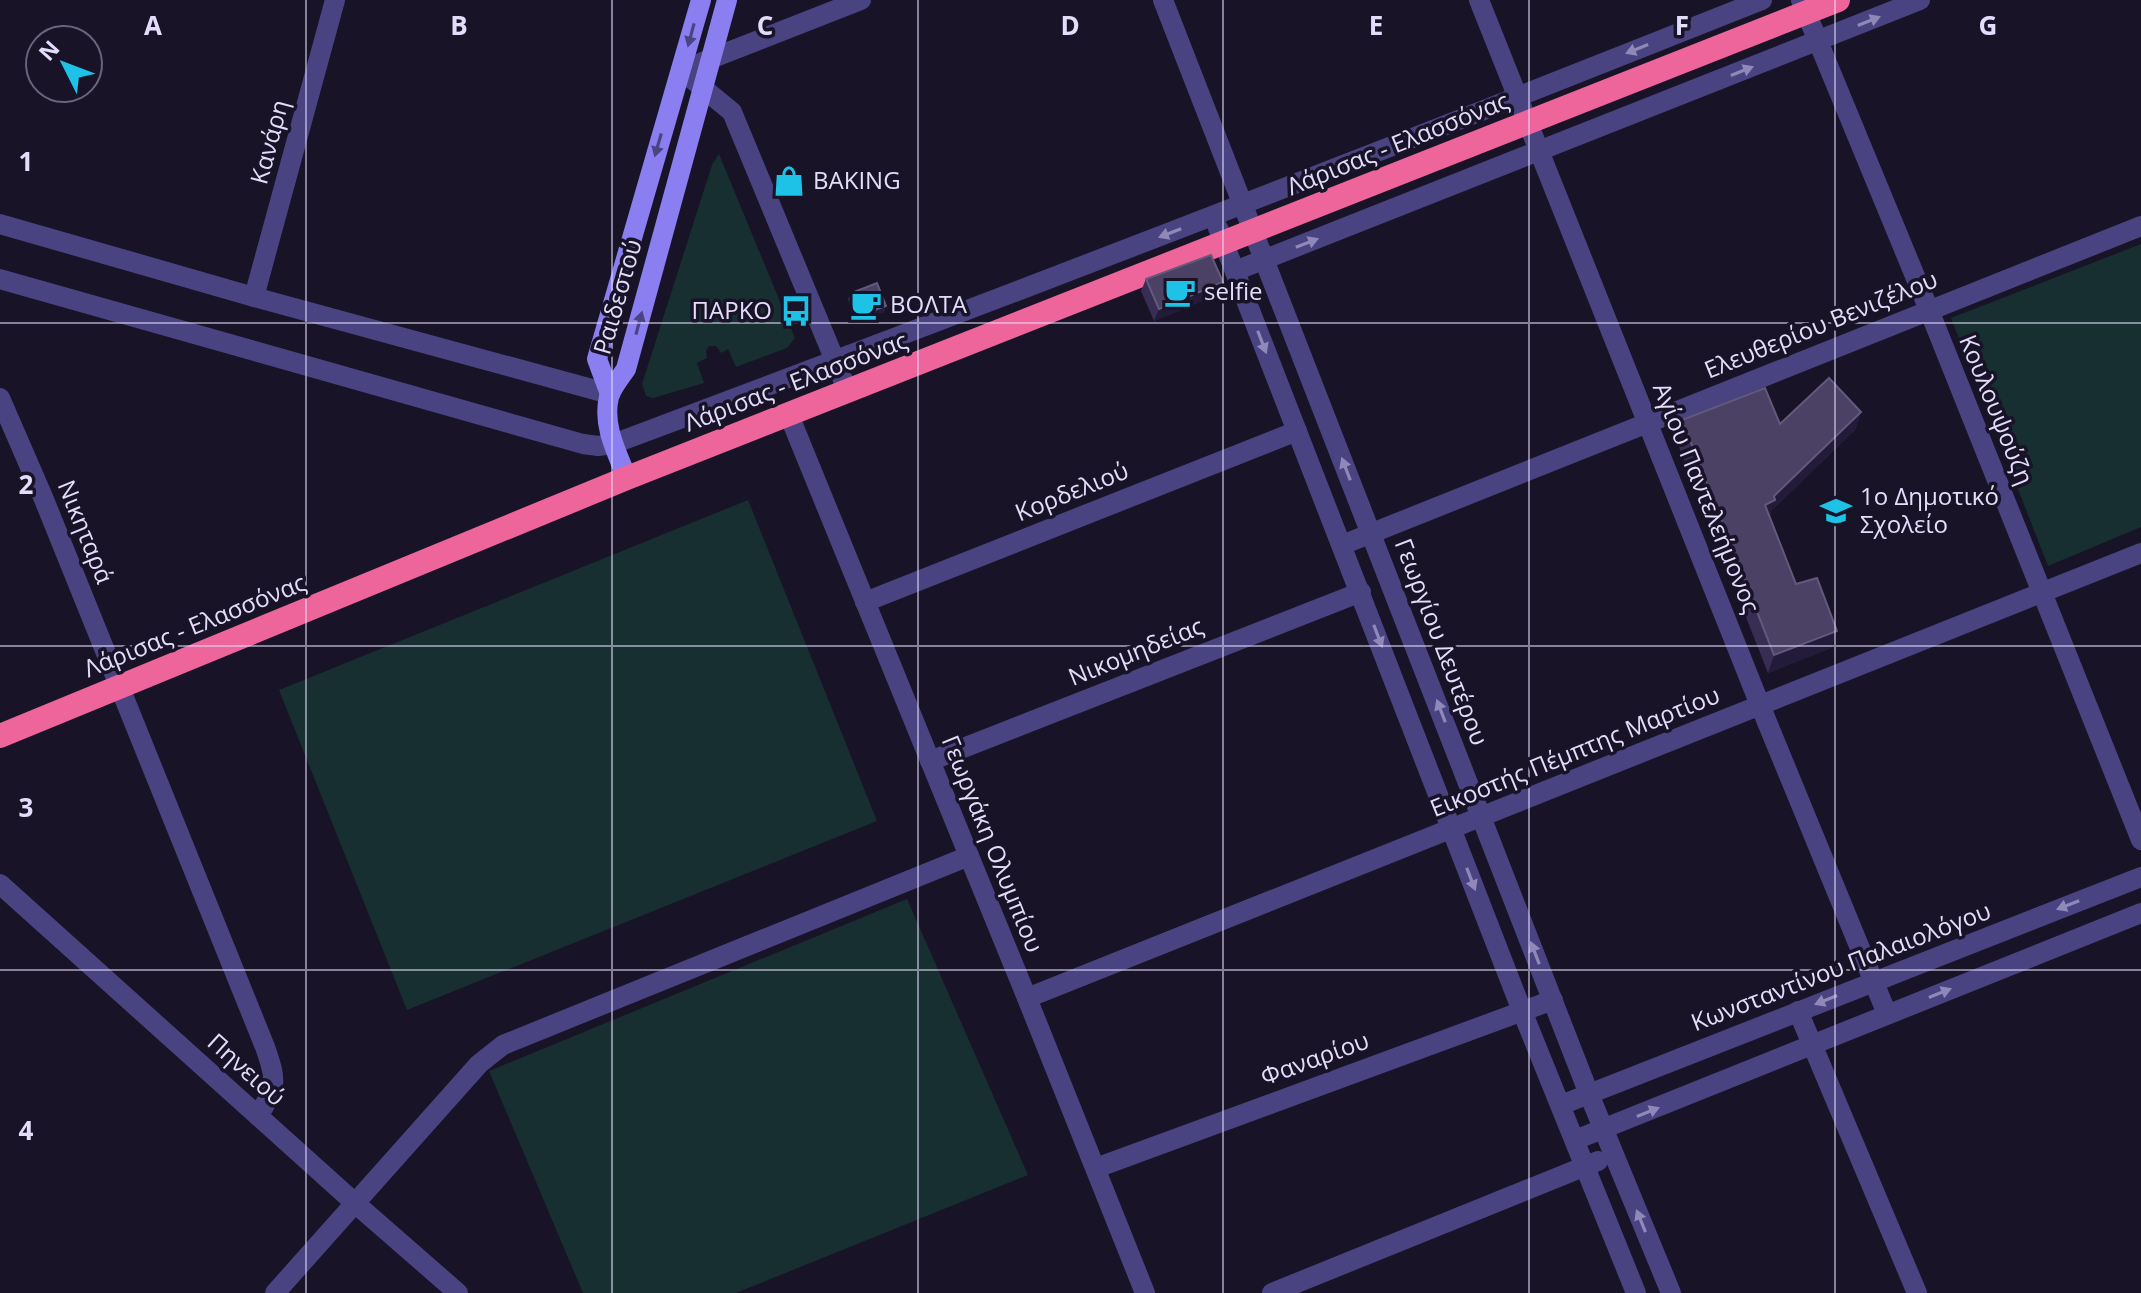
<svg xmlns="http://www.w3.org/2000/svg" width="2141" height="1293" font-family="'Open Sans',sans-serif">
<style>
.green{fill:#172f30}
.lines{fill:none;stroke-linecap:round;stroke-linejoin:round}
.street{stroke:#4a4381;stroke-width:20}
.secondary{stroke:#8a7ef1;stroke-width:20}
.highway{stroke:#ee659c;stroke-width:24}
.wall{fill:#382e53}
.shaded-wall{fill:#231b3a}
.building{fill:#4a4165;stroke:#62597c;stroke-width:2}
.oneway{fill:#8f88b8}
.oneway2{fill:#4b4382}
.grid{fill:none;stroke:#e3ddfb;stroke-width:2;stroke-opacity:0.55}
.labels{text-anchor:middle;stroke-width:7;stroke-linejoin:round;paint-order:stroke}
.street-label{font-size:24px;fill:#e3ddfb;stroke:#181327}
.poi-label{font-size:24px;fill:#e3ddfb;stroke:#181327;text-anchor:start}
.grid-label{font-size:26px;text-anchor:middle;font-weight:bold;fill:#e3ddfb;stroke:#181327;stroke-width:7;stroke-linejoin:round;paint-order:stroke}
</style>
<rect width="100%" height="100%" fill="#181327"/>
<g class="green">
<path d="M719,154L795,338L787,348L736,367L728,349L721,353L716,346H709L706,351L707,358L697,363L704,383L653,398L646,396L642,384L712,165Z"/>
<path d="M2141,244V527L2048,566L1951,318Z"/>
<path d="M748,500L877,821L407,1010L279,690Z"/>
<path d="M907,899L1028,1175L736,1293H583L489,1071Z"/>
</g>
<g class="lines">
<g class="street">
<path d="M1163,0L1589,1094L1671,1293"/>
<path d="M1479,0L1760,705L1887,1014"/>
<path d="M1801,0L1929,310L2141,840"/>
<path d="M700,63L861,0"/>
<path d="M681,70L732,112L848,392"/>
<path d="M0,224L254,297L610,394"/>
<path d="M1218,228L1522,1011L1636,1293"/>
<path d="M1235,271L1920,0"/>
<path d="M0,279L583,444L598,446L613,444C998,300 1380,152 1762,0"/>
<path d="M254,297L335,0"/>
<path d="M0,398L43,497L265,1047C277,1081 277,1086 258,1116"/>
<path d="M789,415L1027,998L1145,1293"/>
<path d="M1342,545L2141,226"/>
<path d="M865,602L1297,431"/>
<path d="M930,761L1361,592"/>
<path d="M0,884L356,1204L458,1293"/>
<path d="M1027,998L2141,553"/>
<path d="M1798,1011L1917,1293"/>
<path d="M1561,1105L2141,877"/>
<path d="M1575,1140L2141,913"/>
<path d="M1096,1168L1553,1000"/>
<path d="M275,1293L479,1064L503,1045L969,856"/>
<path d="M1272,1293L1598,1161"/>
</g>
<g class="secondary">
<path d="M610,394L597,359L701,0"/>
<path d="M627,478C617,453 602,425 609,397C612,387 620,378 626,369L727,0"/>
</g>
<path class="highway" d="M0,736L627,478L1838,0"/>
</g>
<g class="wall">
<path d="M1146,279L1223,282L1219,294L1154,321L1141,291Z"/>
<path d="M851,293L886,306L884,312L856,322L848,299Z"/>
<path d="M1861,412L1855,430L1772,510L1769,517L1796,584L1837,631L1831,648L1768,673L1675,437L1682,420L1780,424Z"/>
</g>
<g class="shaded-wall">
<path d="M1223,282L1219,294L1154,321L1159,309Z"/>
<path d="M886,306L884,312L856,322L858,316Z"/>
<path d="M1861,412L1855,430L1772,510L1769,517L1765,505Z"/>
<path d="M1837,631L1831,648L1768,673L1774,655Z"/>
</g>
<g class="building">
<path d="M1211,255L1223,282L1159,309L1146,279Z"/>
<path d="M877,283L886,306L858,316L851,293Z"/>
<path d="M1829,378L1861,412L1774,496L1775,500L1765,505L1796,584L1817,578L1837,631L1774,655L1682,420L1765,388L1780,424Z"/>
</g>
<defs><path id="oneway-solid" d="M-6-.8H1V-3.2L6.5 0L1 3.2V.8H-6Z" transform="scale(2)"/></defs>
<g class="oneway">
<use href="#oneway-solid" transform="translate(1869 21) rotate(-22)"/>
<use href="#oneway-solid" transform="translate(1637 49) rotate(158)"/>
<use href="#oneway-solid" transform="translate(1742 71) rotate(-22)"/>
<use href="#oneway-solid" transform="translate(1170 233) rotate(159)"/>
<use href="#oneway-solid" transform="translate(1307 243) rotate(-21)"/>
<use href="#oneway-solid" transform="translate(1262 342) rotate(69)"/>
<use href="#oneway-solid" transform="translate(1346 469) rotate(-111)"/>
<use href="#oneway-solid" transform="translate(1378 636) rotate(69)"/>
<use href="#oneway-solid" transform="translate(1441 711) rotate(-111)"/>
<use href="#oneway-solid" transform="translate(1471 879) rotate(69)"/>
<use href="#oneway-solid" transform="translate(2068 905) rotate(159)"/>
<use href="#oneway-solid" transform="translate(1535 953) rotate(-111)"/>
<use href="#oneway-solid" transform="translate(1940 993) rotate(-22)"/>
<use href="#oneway-solid" transform="translate(1826 1000) rotate(158)"/>
<use href="#oneway-solid" transform="translate(1648 1112) rotate(-22)"/>
<use href="#oneway-solid" transform="translate(1641 1221) rotate(-112)"/>
</g>
<g class="oneway2">
<use href="#oneway-solid" transform="translate(691 35) rotate(105)"/>
<use href="#oneway-solid" transform="translate(658 145) rotate(106)"/>
<use href="#oneway-solid" transform="translate(639 323) rotate(-75)"/>
</g>
<path class="grid" d="M306,0V1293M612,0V1293M918,0V1293M1223,0V1293M1529,0V1293M1835,0V1293M0,323H2141M0,646H2141M0,970H2141"/>
<defs>
<symbol id="shop-bare" viewBox="-9 -9 18 18"><path d="M-5-2.5h2.3a2.7 3.5 0 0 1 5.4 0H5L5.5 6h-11ZM-1.5-2.5h3a1.5 2.3 0 0 0-3 0Z" fill="#1ec2e6" stroke="#181327" stroke-width="2.5" paint-order="stroke"/></symbol>
<symbol id="cafe-bare" viewBox="-9 -9 18 18"><path d="M-5.5-4.5H6V0H3Q3 3.5 0 3.5H-2.5Q-5.5 3.5-5.5 0ZM3-3.2v2h1.7v-2ZM-6 4.5H4V6H-6Z" fill="#1ec2e6" stroke="#181327" stroke-width="2.5" paint-order="stroke"/></symbol>
<symbol id="bus-bare" viewBox="-9 -9 18 18"><path d="M-5-6H5V4H4V6H2V4H-2V6H-4V4H-5ZM-3.5-4V0h7V-4ZM-3.5 1.2v1.5H-2V1.2ZM2 1.2v1.5H3.5V1.2Z" fill="#1ec2e6" stroke="#181327" stroke-width="2.5" paint-order="stroke"/></symbol>
<symbol id="school-bare" viewBox="-9 -9 18 18"><path d="M0-5L7-2L0 1L-7-2ZM-4 1L0 2.5L4 1V4Q0 6-4 4Z" fill="#1ec2e6" stroke="#181327" stroke-width="2.5" paint-order="stroke"/></symbol>
</defs>
<g fill-rule="evenodd">
<use href="#shop-bare" x="767" y="159" width="44" height="44"/>
<use href="#cafe-bare" x="1158" y="270" width="44" height="44"/>
<use href="#cafe-bare" x="844" y="283" width="44" height="44"/>
<use href="#bus-bare" x="774" y="289" width="44" height="44"/>
<use href="#school-bare" x="1814" y="489" width="44" height="44"/>
</g>
<g class="labels">
<g class="street-label">
<text transform="translate(270 142) rotate(-75)" y="8">Κανάρη</text>
<text transform="translate(1398 144) rotate(-22)" y="8">Λάρισας - Ελασσόνας</text>
<text transform="translate(618 297) rotate(-74)" y="8">Ραιδεστού</text>
<text transform="translate(1821 325) rotate(-22)" y="8">Ελευθερίου Βενιζέλου</text>
<text transform="translate(796 382) rotate(-21)" y="8">Λάρισας - Ελασσόνας</text>
<text transform="translate(1996 410) rotate(68)" y="8">Κουλουψούζη</text>
<text transform="translate(1072 492) rotate(-22)" y="8">Κορδελιού</text>
<text transform="translate(1706 498) rotate(68)" y="8">Αγίου Παντελεήμονος</text>
<text transform="translate(85 532) rotate(68)" y="8">Νικηταρά</text>
<text transform="translate(195 626) rotate(-22)" y="8">Λάρισας - Ελασσόνας</text>
<text transform="translate(1441 642) rotate(69)" y="8">Γεωργίου Δευτέρου</text>
<text transform="translate(1136 652) rotate(-22)" y="8">Νικομηδείας</text>
<text transform="translate(1575 752) rotate(-22)" y="8">Εικοστής Πέμπτης Μαρτίου</text>
<text transform="translate(992 844) rotate(68)" y="8">Γεωργάκη Ολυμπίου</text>
<text transform="translate(1841 967) rotate(-21)" y="8">Κωνσταντίνου Παλαιολόγου</text>
<text transform="translate(1315 1059) rotate(-20)" y="8">Φαναρίου</text>
<text transform="translate(246 1070) rotate(42)" y="8">Πηνειού</text>
</g>
<g class="poi-label">
<text x="813" y="189">BAKING</text>
<text x="1204" y="300">selfie</text>
<text x="890" y="313">ΒΟΛΤΑ</text>
<text x="772" y="319" text-anchor="end">ΠΑΡΚΟ</text>
<text x="1860" y="505">1o Δημοτικό<tspan x="1860" dy="28">Σχολείο</tspan></text>
</g>
</g>
<g class="grid-label">
<text x="153" y="35">A</text>
<text x="459" y="35">B</text>
<text x="765" y="35">C</text>
<text x="1070" y="35">D</text>
<text x="1376" y="35">E</text>
<text x="1682" y="35">F</text>
<text x="1988" y="35">G</text>
<text x="26" y="171">1</text>
<text x="26" y="494">2</text>
<text x="26" y="817">3</text>
<text x="26" y="1140">4</text>
</g>
<g transform="translate(64 64) rotate(312)"><circle r="38" fill="#181327" stroke="#69647c" stroke-width="2"/>
<path d="M0-6L14 30L0 20L-14 30Z" fill="#1ec2e6"/>
<text y="-12" font-size="22" font-weight="bold" text-anchor="middle" fill="#e3ddfb">N</text>
</g>
</svg>
